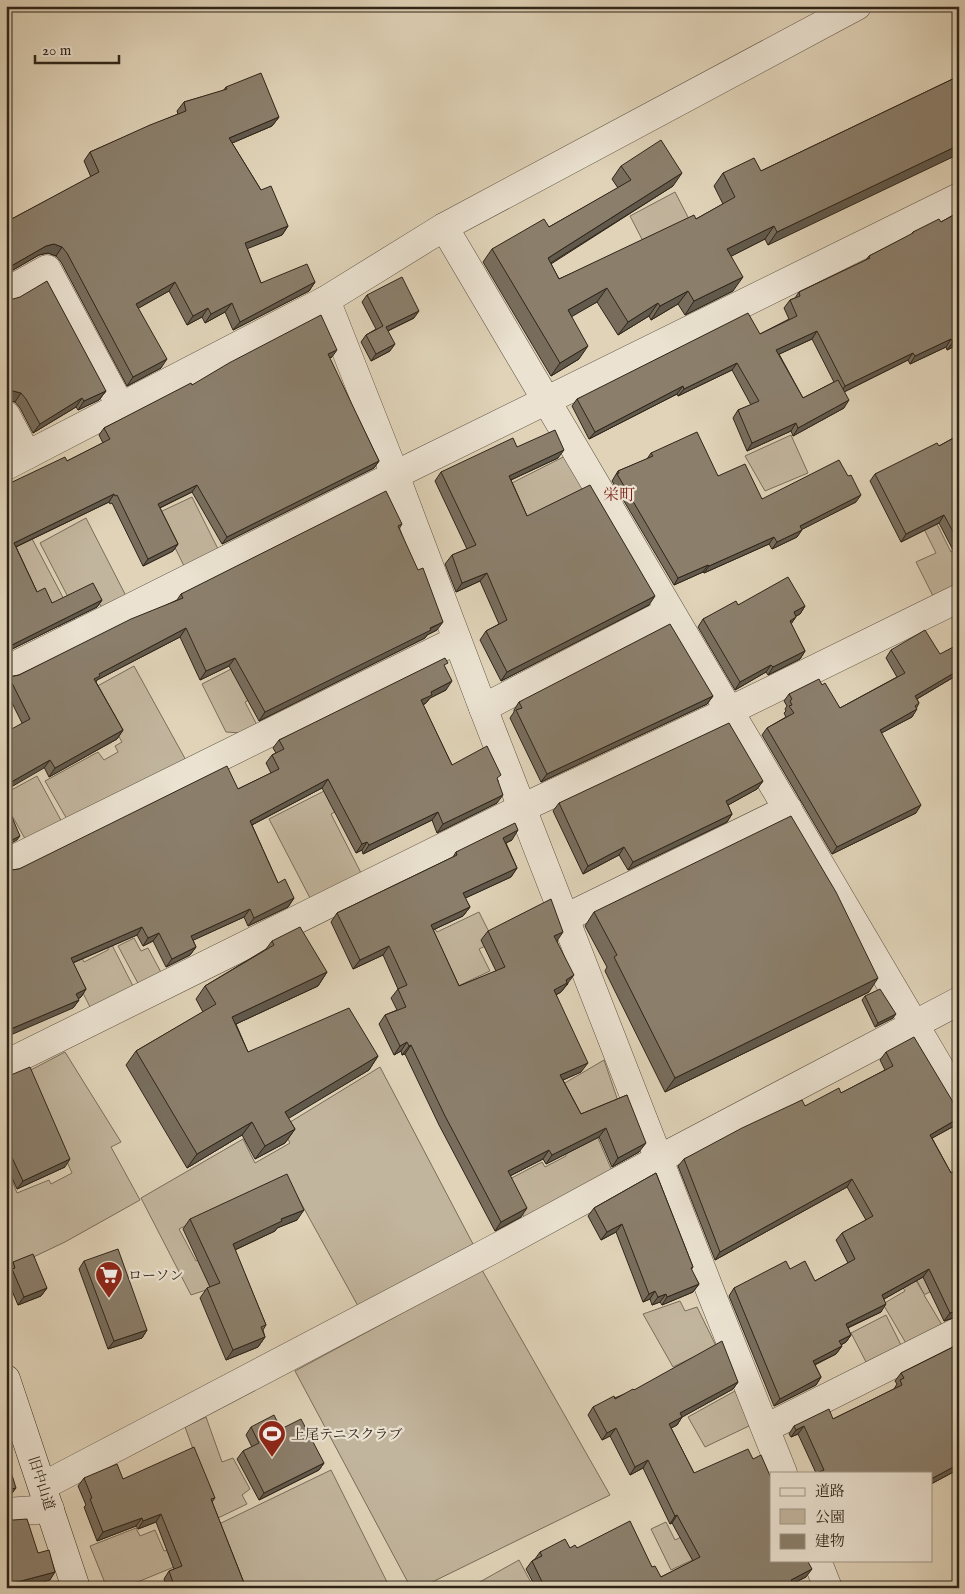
<svg xmlns="http://www.w3.org/2000/svg" width="965" height="1594" font-family="'IM FELL English','Noto Serif JP',serif">
<style>
.green{fill:#c2b59d;stroke:#786d5b}
.lines{fill:none;stroke-linecap:round;stroke-linejoin:round}
.minor-casing{stroke:#5b5041;stroke-width:29}
.secondary-casing{stroke:#2f2519;stroke-width:29}
.minor{stroke:#ebe2d1;stroke-width:28}
.secondary{stroke:#ebe2d1;stroke-width:28}
.wall{fill:#786d5d;stroke:#2f2519;fill-rule:evenodd}
.shaded-wall{fill:#61594c;stroke:#2f2519}
.building{fill:#8b7f6c;stroke:#2f2519}
.labels{text-anchor:middle;stroke-width:4.5;stroke-linejoin:round;paint-order:stroke}
.poi-label{font-size:14px;fill:#2f2519;stroke:#ebe2d1;text-anchor:start}
.street-label{font-size:14px;fill:#2f2519;stroke:#ebe2d1}
.quarter-label{font-size:16px;fill:#7a1f14;stroke:#ebe2d1}
</style>
<rect width="100%" height="100%" fill="#e0d3b8"/>
<filter id="stains"><feTurbulence type="fractalNoise" baseFrequency=".004" numOctaves="4"/><feColorMatrix values="0 0 0 0 .2 0 0 0 0 .09 0 0 0 0 .02 0 0 0 .5 -.17"/></filter>
<radialGradient id="worn" r=".72"><stop offset=".6" stop-color="#630" stop-opacity="0"/><stop offset="1" stop-color="#630" stop-opacity=".3"/></radialGradient>
<g class="green">
<path d="M675,192L690,221L645,245L630,216Z"/>
<path d="M791,435L808,473L765,491L745,456Z"/>
<path d="M571,453L588,487L512,525L506,486Z"/>
<path d="M192,497L219,551L185,568L158,513Z"/>
<path d="M933,516L951,552L959,549V585L934,598L916,562L936,553L921,523Z"/>
<path d="M86,518L126,596L102,608L90,586L68,597L40,543Z"/>
<path d="M29,533L77,624L63,632L40,592L34,595L6,545Z"/>
<path d="M134,666L188,764L68,821L45,781L98,752L104,760L118,752L115,746L122,742L100,704L19,729Z"/>
<path d="M237,666L251,699L245,702L257,725L242,733L226,732L202,684Z"/>
<path d="M37,776L63,824L28,844L6,805V793Z"/>
<path d="M326,790L337,811L331,814L361,873L310,898L269,819Z"/>
<path d="M479,912L494,942L479,949L490,971L422,1003L426,929L433,926L437,932Z"/>
<path d="M134,938L141,951L148,948L163,976L140,987L118,946Z"/>
<path d="M112,945L134,988L91,1009L68,963L81,956L84,962L108,950V947Z"/>
<path d="M65,1052L121,1142L111,1147L140,1200L65,1242L6,1270V1165L17,1193L49,1180L51,1184L72,1173L27,1072Z"/>
<path d="M604,1060L618,1101L588,1115L613,1173L525,1219L506,1181L542,1162L545,1167L566,1156L558,1087Z"/>
<path d="M380,1067L473,1244L358,1306L286,1176L179,1229L196,1261L220,1250L233,1281L191,1295L141,1198L243,1139L255,1163L290,1143L282,1127Z"/>
<path d="M908,1263L952,1280L924,1295L942,1325L907,1345L883,1304L905,1291L895,1274L908,1267L924,1294Z"/>
<path d="M482,1270L610,1495L420,1588H411L295,1371Z"/>
<path d="M680,1301L685,1311L697,1307L716,1346L673,1367L643,1314Z"/>
<path d="M886,1315L901,1345L866,1362L851,1333Z"/>
<path d="M735,1391L751,1425L705,1447L688,1417Z"/>
<path d="M206,1417L222,1462L233,1458L250,1489L242,1495L247,1504L218,1518L185,1427Z"/>
<path d="M331,1470L390,1588H242L217,1525Z"/>
<path d="M720,1518L731,1542L671,1570L651,1529L666,1522L675,1540Z"/>
<path d="M136,1528L140,1536L155,1530L164,1551L168,1550L174,1567L123,1588H107L90,1546Z"/>
<path d="M519,1560L534,1588H469Z"/>
</g>
<g class="lines">
<defs>
<g id="minor">
<path d="M444,227L959,1100"/>
<path d="M6,292L47,269L121,407"/>
<path d="M326,300L395,475L483,708L711,1293L783,1473"/>
<path d="M6,415L27,455"/>
<path d="M6,466L326,300L444,227L857,6"/>
<path d="M6,670L395,475L959,197"/>
<path d="M483,708L670,611"/>
<path d="M6,863L457,640"/>
<path d="M565,918L788,809"/>
<path d="M6,1064L522,808L729,711L959,598"/>
<path d="M766,1428L959,1331"/>
<path d="M43,1486L492,1250L659,1159L959,1001"/>
<path d="M6,1512L50,1509"/>
<path d="M817,1560L828,1588"/>
</g>
<path id="secondary" d="M6,1379L76,1588"/>
</defs>
<use href="#minor" class="minor-casing"/>
<use href="#secondary" class="secondary-casing"/>
<use href="#minor" class="minor"/>
<use href="#secondary" class="secondary"/>
</g>
<g class="wall">
<path d="M959,76L768,245L765,239L731,256L733,291L685,315L678,304L651,320L649,316L618,335L597,302L571,316L579,359L551,376L483,262L492,249L549,227L618,188L612,179L621,166L673,186L551,264L559,279L696,219L723,204L714,186L723,173L761,171Z"/>
<path d="M226,87L279,117L272,126L232,143L261,190L288,226L282,235L247,248L261,283L315,282L309,291L233,330L225,312L205,323L202,317L187,325L169,291L138,308L161,368L127,386L61,262L56,256L48,253L39,255L6,274V222L91,177L84,161L90,152L178,114L177,111L184,102L223,91Z"/>
<path d="M959,212V344L947,350L946,347L910,364L908,360L844,392V408L793,436L791,431L747,451L733,418L738,410L751,405L732,370L678,396L677,394L589,439L572,406L577,399L760,334L789,319L784,308L790,300L795,298L799,292L866,260L869,256L911,235L913,232L941,222ZM812,339L834,382L803,398L779,354Z"/>
<path d="M367,295L414,318L388,331L390,351L371,361L361,342L366,335L376,329L362,302Z"/>
<path d="M6,297L106,391L99,400L78,410L76,407L33,433L20,408L15,402L7,399Z"/>
<path d="M332,357L329,358L379,461L374,468L222,544L192,492L160,508L178,544L173,551L143,566L112,503L110,504L109,502L16,547L37,592L52,603L102,600L97,607L6,652V485L67,461L103,443L99,435L104,428L192,385Z"/>
<path d="M959,435V548L953,550L939,523L901,542L870,481L875,474L939,446Z"/>
<path d="M517,447L558,458L511,480L527,516L649,605L501,681L480,640L486,631L499,624L480,581L456,592L445,564L452,555L467,549L435,481L441,472Z"/>
<path d="M651,453L718,476L762,499L856,502L802,529L797,537L772,549L769,544L704,573L703,572L674,585L612,481L618,471L647,459Z"/>
<path d="M402,524L399,529L437,630L427,635L425,638L259,721L229,666L200,680L180,637L97,680L96,682L123,730L117,739L49,777L6,691V681L9,677L19,675L177,600L181,594Z"/>
<path d="M738,605L805,606L800,614L796,616L791,624L805,651L800,659L768,675L766,672L735,690L698,627L703,619Z"/>
<path d="M891,650L940,654L959,674L917,699L919,703L912,717L881,733L916,813L832,854L762,735L767,728L786,717L784,713L786,711L785,709L787,706L784,701L789,694L822,685L840,708L897,677L886,658Z"/>
<path d="M445,667L446,690L430,698L426,703L423,705L452,765L498,780L497,803L437,833L432,820L363,854L362,850L356,853L322,788L252,825L278,883L294,898L288,907L248,926L244,917L193,940L196,947L190,955L166,967L153,941L143,946L137,935L73,963L86,989L81,997L78,999L79,1000L73,1008L11,870L19,869L238,789L271,773L266,763L272,755L276,753L273,748L279,740Z"/>
<path d="M713,696L707,704L541,782L510,718L514,712V710L519,702Z"/>
<path d="M763,781L757,789L728,805L732,814L727,822L628,870L619,855L583,874L553,811L559,803Z"/>
<path d="M512,840L506,843L517,868L511,877L465,898L470,907L463,916L433,930L459,986L496,971L481,940L488,931L557,941L568,984L566,986L561,992L556,995L581,1072L563,1080L581,1114L627,1095L639,1152L612,1167L599,1137L546,1164L543,1159L510,1176L521,1217L495,1231L439,1125L405,1054L402,1055L401,1051L394,1055L379,1024L385,1015L397,1010L391,998L398,989L383,955L353,969L331,922L337,913L453,857L456,852Z"/>
<path d="M594,912L869,992L665,1092L605,971L607,967L585,926Z"/>
<path d="M272,941L327,972L318,986L236,1024L248,1052L378,1056L369,1070L288,1118L295,1129L285,1143L255,1159L242,1135L187,1168L126,1065L136,1051L203,1012L196,999L205,986L266,949Z"/>
<path d="M865,996L893,1018L875,1027L862,1000Z"/>
<path d="M886,1052L956,1125L932,1138L951,1173L959,1316L944,1321L923,1277L884,1299L881,1312L848,1328L851,1335L846,1342L841,1345L842,1346L836,1354L815,1365L821,1377L816,1385L774,1406L729,1296L734,1288L790,1269L815,1281L848,1263L836,1240L842,1233L866,1220L847,1187L715,1260L678,1166L684,1159L805,1106L841,1093L885,1070L880,1060Z"/>
<path d="M6,1077L65,1167L17,1189L6,1165Z"/>
<path d="M656,1173L693,1267L691,1270L699,1284L693,1292L662,1305L660,1302L652,1305L650,1299L643,1302L616,1232L601,1240L588,1216L594,1208Z"/>
<path d="M190,1219L297,1220L277,1228L275,1231L235,1250L266,1325L263,1330L265,1337L258,1347L226,1360L200,1298L207,1288L210,1287L183,1229Z"/>
<path d="M84,1261L147,1330L142,1338L108,1349L79,1269Z"/>
<path d="M13,1262L47,1288L41,1296L18,1305L6,1277L9,1273L8,1270Z"/>
<path d="M959,1344V1469L931,1484V1473H816L798,1434L791,1437L789,1434L794,1426L833,1419L894,1389L897,1384L895,1381L901,1373Z"/>
<path d="M738,1382L733,1389L682,1417L677,1425L671,1428L694,1473L806,1577L793,1583L795,1588H536L526,1569L532,1561L535,1559L540,1552L570,1548H577L652,1567L661,1577L693,1561L672,1523L670,1524L643,1468L630,1475L610,1436L602,1440L588,1415L593,1407L634,1390Z"/>
<path d="M251,1427L324,1463L319,1470L259,1500L237,1459L243,1451L252,1447L246,1435Z"/>
<path d="M84,1478L123,1479L215,1498L212,1502L246,1588H167L164,1579L169,1571L174,1569L156,1522L138,1529L136,1526L97,1541L84,1507L86,1505L78,1486Z"/>
</g>
<g class="shaded-wall">
<path d="M279,117L272,126L223,147L229,138Z"/>
<path d="M959,145V154L768,245L777,232Z"/>
<path d="M682,173L673,186L538,271L548,258Z"/>
<path d="M288,226L282,235L239,252L245,243Z"/>
<path d="M774,226L765,239L718,263L727,249Z"/>
<path d="M54,244L62,247L56,256L48,253L39,255L6,274V269L46,246Z"/>
<path d="M743,277L733,291L685,315L694,301Z"/>
<path d="M175,282L169,291L130,313L136,304Z"/>
<path d="M315,282L309,291L233,330L240,322Z"/>
<path d="M607,288L597,302L559,324L568,310Z"/>
<path d="M688,291L678,304L651,320L660,306Z"/>
<path d="M232,303L225,312L205,323L211,314Z"/>
<path d="M658,303L649,316L618,335L628,322Z"/>
<path d="M208,308L202,317L187,325L193,316Z"/>
<path d="M419,311L414,318L381,334L386,327Z"/>
<path d="M817,331L812,339L771,358L776,350Z"/>
<path d="M951,339L946,347L910,364L915,356Z"/>
<path d="M959,339V344L947,350L953,342Z"/>
<path d="M395,344L390,351L371,361L376,354Z"/>
<path d="M588,346L579,359L551,376L560,363Z"/>
<path d="M337,350L332,357L323,361L328,354Z"/>
<path d="M913,353L908,360L840,394L845,386Z"/>
<path d="M167,359L161,368L127,386L133,377Z"/>
<path d="M737,363L732,370L678,396L684,389Z"/>
<path d="M683,386L677,394L589,439L595,432Z"/>
<path d="M13,391L21,393L15,402L6,400V392Z"/>
<path d="M106,391L99,400L78,410L84,401Z"/>
<path d="M82,398L76,407L33,433L40,424Z"/>
<path d="M849,400L844,408L793,436L798,428Z"/>
<path d="M796,423L791,431L747,451L752,443Z"/>
<path d="M12,440L6,448V444Z"/>
<path d="M564,450L558,458L502,484L509,476Z"/>
<path d="M379,461L374,468L222,544L227,537Z"/>
<path d="M197,485L192,492L153,511L158,504Z"/>
<path d="M114,494L109,502L9,550L14,543Z"/>
<path d="M861,495L856,502L795,533L800,526Z"/>
<path d="M944,515L939,523L901,542L906,534Z"/>
<path d="M802,530L797,537L772,549L777,542Z"/>
<path d="M774,537L769,544L704,573L709,566Z"/>
<path d="M959,543V548L953,550Z"/>
<path d="M178,544L173,551L143,566L148,559Z"/>
<path d="M708,565L703,572L674,585L678,578Z"/>
<path d="M487,573L480,581L456,592L462,583Z"/>
<path d="M655,596L649,605L501,681L507,672Z"/>
<path d="M102,600L97,607L6,652V648Z"/>
<path d="M805,606L800,614L789,620L794,612Z"/>
<path d="M796,617L791,624L790,621Z"/>
<path d="M443,622L437,630L427,635L425,638L259,721L265,712Z"/>
<path d="M186,628L180,637L97,680L94,684V679L99,674Z"/>
<path d="M805,651L800,659L768,675L773,667Z"/>
<path d="M235,658L229,666L200,680L206,671Z"/>
<path d="M771,665L766,672L735,690L740,682Z"/>
<path d="M959,670V674L910,703L915,696Z"/>
<path d="M452,681L446,690L430,698L426,703L415,709L421,700L431,692Z"/>
<path d="M713,696L707,704L541,782L547,774Z"/>
<path d="M917,709L912,717L874,737L880,730Z"/>
<path d="M123,730L117,739L49,777L55,768Z"/>
<path d="M50,760L44,768L6,790V785Z"/>
<path d="M328,779L322,788L244,829L250,821Z"/>
<path d="M763,781L757,789L721,809L726,801Z"/>
<path d="M503,795L497,803L437,833L443,824Z"/>
<path d="M921,805L916,813L832,854L837,847Z"/>
<path d="M438,812L432,820L363,854L369,845Z"/>
<path d="M732,814L727,822L628,870L633,862Z"/>
<path d="M518,830L512,840L497,847L503,838Z"/>
<path d="M20,836L17,840L6,846V843Z"/>
<path d="M367,842L362,850L356,853L362,844Z"/>
<path d="M624,847L619,855L583,874L588,866Z"/>
<path d="M517,868L511,877L457,902L463,893Z"/>
<path d="M294,898L288,907L248,926L254,918Z"/>
<path d="M470,907L463,916L424,934L431,925Z"/>
<path d="M250,909L244,917L185,944L191,936Z"/>
<path d="M142,927L137,935L65,966L71,958Z"/>
<path d="M563,932L557,941L548,945L554,936Z"/>
<path d="M159,933L153,941L143,946L148,938Z"/>
<path d="M389,946L383,955L353,969L360,960Z"/>
<path d="M196,947L190,955L166,967L172,959Z"/>
<path d="M327,972L318,986L223,1030L232,1017Z"/>
<path d="M574,975L561,992L548,999L554,990L566,980Z"/>
<path d="M878,978L869,992L665,1092L675,1078Z"/>
<path d="M86,989L81,997L70,1003L76,994Z"/>
<path d="M79,1000L73,1008L6,1037V1031Z"/>
<path d="M896,1014L893,1018L875,1027L878,1023Z"/>
<path d="M407,1042L401,1051L394,1055L400,1046Z"/>
<path d="M411,1045L405,1054L402,1055L409,1046Z"/>
<path d="M378,1056L369,1070L276,1126L285,1112Z"/>
<path d="M588,1063L581,1072L554,1084L560,1075Z"/>
<path d="M959,1118V1121L956,1125L925,1142L930,1135Z"/>
<path d="M252,1122L242,1135L187,1168L197,1154Z"/>
<path d="M606,1128L599,1137L546,1164L552,1155Z"/>
<path d="M295,1129L285,1143L255,1159L265,1146Z"/>
<path d="M646,1143L639,1152L612,1167L618,1158Z"/>
<path d="M549,1150L543,1159L502,1180L508,1171Z"/>
<path d="M70,1159L65,1167L17,1189L23,1181Z"/>
<path d="M852,1179L847,1187L715,1260L720,1252Z"/>
<path d="M527,1208L521,1217L495,1231L501,1222Z"/>
<path d="M304,1210L297,1220L277,1228L275,1231L226,1254L233,1244L281,1219Z"/>
<path d="M622,1224L616,1232L601,1240L607,1232Z"/>
<path d="M929,1269L923,1277L877,1303L882,1295Z"/>
<path d="M699,1284L693,1292L662,1305L667,1297Z"/>
<path d="M47,1288L41,1296L18,1305L24,1297Z"/>
<path d="M655,1291L650,1299L643,1302L649,1294Z"/>
<path d="M666,1294L660,1302L652,1305L658,1297Z"/>
<path d="M886,1304L881,1312L840,1331L846,1324Z"/>
<path d="M959,1310V1316L944,1321L950,1313Z"/>
<path d="M147,1330L142,1338L108,1349L114,1341Z"/>
<path d="M851,1335L846,1342L833,1349L839,1341Z"/>
<path d="M265,1337L258,1347L226,1360L233,1350Z"/>
<path d="M842,1346L836,1354L807,1368L813,1361Z"/>
<path d="M821,1377L816,1385L774,1406L780,1399Z"/>
<path d="M738,1382L733,1389L675,1421L680,1413Z"/>
<path d="M682,1417L677,1425L664,1432L669,1424Z"/>
<path d="M804,1426L798,1434L791,1437L796,1430Z"/>
<path d="M616,1428L610,1436L602,1440L607,1433Z"/>
<path d="M648,1460L643,1468L630,1475L635,1467Z"/>
<path d="M324,1463L319,1470L259,1500L264,1493Z"/>
<path d="M959,1464V1469L931,1484V1479Z"/>
<path d="M16,1488L10,1496L6,1497V1490Z"/>
<path d="M161,1514L156,1522L138,1529L143,1521Z"/>
<path d="M677,1515L672,1523L670,1524L675,1516Z"/>
<path d="M142,1518L136,1526L97,1541L103,1532Z"/>
<path d="M812,1569L806,1577L786,1587L791,1580Z"/>
<path d="M55,1572L50,1580L21,1588H6V1585Z"/>
</g>
<g class="building">
<path d="M261,73L279,117L229,138L261,190L271,186L288,226L245,243L261,283L307,264L315,282L240,322L232,303L211,314L208,308L193,316L175,282L136,304L167,359L133,377L67,253L62,247L54,244L46,246L6,269V222L99,172L90,152L150,125L186,111L184,102L227,89L226,87Z"/>
<path d="M959,76V145L777,232L774,226L727,249L743,277L694,301L688,291L660,306L658,303L628,322L607,288L568,310L588,346L560,363L492,249L544,219L549,227L631,180L621,166L661,140L682,173L548,258L559,279L694,215L696,219L735,197L723,173L754,158L761,171Z"/>
<path d="M959,212V339L953,342L951,339L915,356L913,353L845,386L817,331L776,350L803,398L838,380L849,400L798,428L796,423L752,443L738,410L759,401L737,363L684,389L683,386L595,432L577,399L748,313L760,334L797,316L790,300L800,296L799,292L870,258L869,256L913,233V232L939,219L941,222Z"/>
<path d="M402,277L419,311L386,327L395,344L376,354L366,335L383,326L367,295Z"/>
<path d="M47,281L106,391L84,401L82,398L40,424L26,399L21,393L13,391L6,392V297L13,299L20,297Z"/>
<path d="M321,315L337,350L328,354L379,461L227,537L197,485L158,504L178,544L148,559L117,495L115,496L114,494L14,543L37,592L45,588L52,603L93,583L102,600L6,648V485L65,457L67,461L110,439L104,428L191,383L192,385L229,363Z"/>
<path d="M6,428L12,440L6,444Z"/>
<path d="M555,430L564,450L509,476L527,516L590,485L655,596L507,672L486,631L507,620L487,573L462,583L452,555L476,545L441,472L513,438L517,447Z"/>
<path d="M697,432L718,476L745,464L762,499L839,460L848,476L851,475L861,495L800,526L802,530L777,542L774,537L709,566L708,565L678,578L617,474L619,473L618,471L653,456L651,453Z"/>
<path d="M959,435V543L944,515L906,534L875,474L937,443L939,446Z"/>
<path d="M386,491L402,524L398,526L418,570L423,568L443,622L430,628L431,630L265,712L235,658L206,671L186,628L99,674L100,676L94,679L123,730L55,768L50,760L6,785V732L30,719L9,677L19,675L131,619L183,598L181,594Z"/>
<path d="M788,577L805,606L794,612L796,617L790,621L805,651L773,667L771,665L740,682L703,619L736,601L738,605Z"/>
<path d="M670,624L713,696L547,774L516,710L522,708L519,702Z"/>
<path d="M925,630L940,654L959,644V670L915,696L919,703L915,706L917,709L880,730L921,805L837,847L767,728L794,713L789,706L792,705L790,701L792,699L789,694L819,679L822,685L825,683L840,708L905,673L891,650Z"/>
<path d="M445,658L448,663L444,665L452,681L431,692L432,695L421,700L452,765L487,746L501,775L497,778L503,795L443,824L438,812L369,845L367,842L362,844L328,779L250,821L278,883L285,879L294,898L254,918L250,909L191,936L196,947L172,959L159,933L148,938L142,927L71,958L86,989L76,994L79,1000L6,1031V869L11,870L19,869L227,766L238,789L279,769L272,755L284,749L279,740Z"/>
<path d="M729,723L763,781L726,801L732,814L633,862L624,847L588,866L559,803Z"/>
<path d="M6,803L20,836L6,843Z"/>
<path d="M791,816L836,892L878,978L675,1078L614,957L617,955L594,912Z"/>
<path d="M515,823L518,830L503,838L517,868L463,893L470,907L431,925L459,986L505,967L488,931L551,899L563,932L554,936L574,975L566,980L567,983L554,990L588,1063L560,1075L581,1114L627,1095L646,1143L618,1158L606,1128L552,1155L549,1150L508,1171L527,1208L501,1222L445,1116L411,1045L409,1046L407,1042L400,1046L385,1015L406,1007L398,989L407,985L389,946L360,960L337,913L457,855L456,852Z"/>
<path d="M300,927L327,972L232,1017L248,1052L349,1008L378,1056L285,1112L295,1129L265,1146L252,1122L197,1154L136,1051L216,1004L205,986L274,945L272,941Z"/>
<path d="M880,989L896,1014L878,1023L865,996Z"/>
<path d="M914,1037L959,1112V1118L930,1135L951,1173L959,1168V1310L950,1313L929,1269L882,1295L886,1304L846,1324L851,1335L839,1341L842,1346L813,1361L821,1377L780,1399L734,1288L786,1261L790,1269L805,1261L815,1281L855,1259L842,1233L873,1216L852,1179L720,1252L684,1159L742,1128L802,1100L805,1106L839,1088L841,1093L893,1066L886,1052Z"/>
<path d="M30,1067L70,1159L23,1181L6,1145V1077Z"/>
<path d="M656,1173L693,1267L691,1268L699,1284L667,1297L666,1294L658,1297L655,1291L649,1294L622,1224L607,1232L594,1208Z"/>
<path d="M287,1174L304,1210L281,1219L282,1221L233,1244L266,1325L261,1327L265,1337L233,1350L207,1288L220,1283L190,1219Z"/>
<path d="M118,1249L147,1330L114,1341L84,1261Z"/>
<path d="M33,1254L47,1288L24,1297L12,1269L15,1268L13,1262Z"/>
<path d="M722,1341L738,1382L680,1413L682,1417L669,1424L694,1473L748,1449L753,1459L761,1455L771,1478V1560H807L812,1569L791,1580L795,1588H545L532,1561L542,1556L540,1552L565,1539L570,1548L575,1545L577,1548L630,1521L652,1567L655,1566L661,1577L700,1557L677,1515L675,1516L648,1460L635,1467L616,1428L607,1433L593,1407L614,1396L615,1399L633,1389L634,1390Z"/>
<path d="M959,1344V1464L931,1479V1473H817L824,1470L804,1426L796,1430L794,1426L829,1409L833,1419L902,1385L900,1380L904,1378L901,1373Z"/>
<path d="M274,1415L281,1429L301,1419L324,1463L264,1493L243,1451L259,1443L251,1427Z"/>
<path d="M194,1447L215,1498L211,1499L246,1588H175L169,1571L182,1566L161,1514L143,1521L142,1518L103,1532L90,1499L92,1498L84,1478L117,1464L123,1479Z"/>
<path d="M6,1456L16,1488L6,1490Z"/>
<path d="M6,1518L13,1520L27,1519L38,1553L49,1550L55,1572L6,1585Z"/>
</g>
<defs>
<symbol id="supermarket-pin" viewBox="-11 -11 22 30"><path d="M0 17L-7.5 6A9.5 9.5 0 1 1 7.5 6Z" fill="#8f2418" stroke="#ebe2d1"/><path d="M-6-5.5h2.5l.6 2H6L4.5 2H-2.5L-4.4-4H-6ZM-1.5 3.2a1.3 1.3 0 1 0 .1 0ZM3 3.2a1.3 1.3 0 1 0 .1 0Z" fill="#fff"/></symbol>
<symbol id="stadium-pin" viewBox="-11 -11 22 30"><path d="M0 17L-7.5 6A9.5 9.5 0 1 1 7.5 6Z" fill="#8f2418" stroke="#ebe2d1"/><path d="M0-5a6.5 5 0 1 0 0 10a6.5 5 0 1 0 0-10ZM-3.5-1.8h7v3.6h-7Z" fill="#fff"/></symbol>
</defs>
<g fill-rule="evenodd">
<use href="#supermarket-pin" x="93" y="1259" width="32" height="43"/>
<use href="#stadium-pin" x="256" y="1418" width="32" height="43"/>
</g>
<g class="labels">
<g class="poi-label">
<text x="128" y="1280">ローソン</text>
<text x="291" y="1439">上尾テニスクラブ</text>
</g>
<g class="street-label">
<text transform="translate(42 1483) rotate(72)" y="5">旧中山道</text>
</g>
<g class="quarter-label">
<text x="619" y="500">栄町</text>
</g>
</g>
<rect width="965" height="1594" fill="none" stroke="#e0d3b8" stroke-width="25"/>
<rect x="8" y="8" width="950" height="1579" fill="none" stroke="#2f2519" stroke-width="2.5"/>
<rect x="12" y="12" width="940" height="1569" fill="none" stroke="#2f2519"/>
<rect x="770" y="1472" width="162" height="90" fill="#ebe2d1" stroke="#a09687"/>
<rect x="780" y="1488" width="25" height="8" fill="#ebe2d1" stroke="#a09687"/>
<text x="815" y="1496" font-size="15" fill="#2f2519">道路</text>
<rect x="780" y="1509" width="25" height="15" fill="#c2b59d" stroke="#a09687"/>
<text x="815" y="1522" font-size="15" fill="#2f2519">公園</text>
<rect x="780" y="1534" width="25" height="15" fill="#8b7f6c" stroke="#a09687"/>
<text x="815" y="1546" font-size="15" fill="#2f2519">建物</text>
<path d="M35 55v8h84v-8" fill="none" stroke="#2f2519" stroke-width="2.5"/>
<text x="42" y="55" font-size="15" fill="#2f2519" stroke="#ebe2d1" stroke-width="4" paint-order="stroke">20 m</text>
<rect width="100%" height="100%" filter="url(#stains)"/>
<rect width="100%" height="100%" fill="url(#worn)"/>
</svg>
